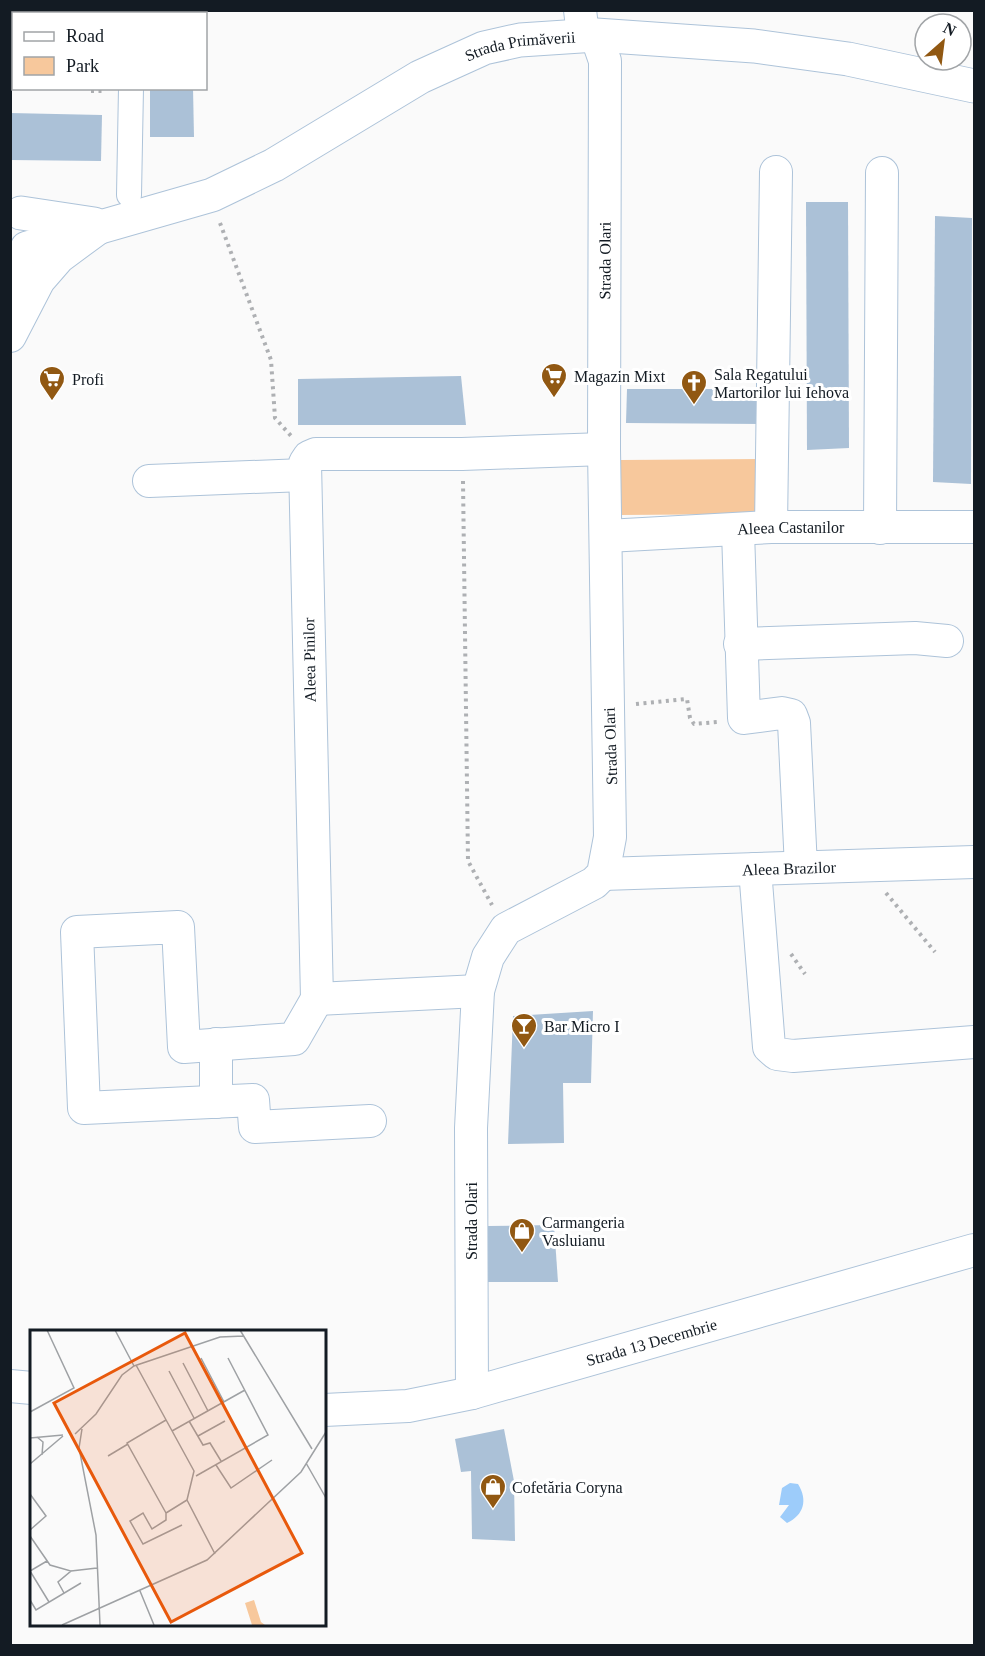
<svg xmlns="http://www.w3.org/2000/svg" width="985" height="1656" font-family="Georgia,serif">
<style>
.green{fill:#f7c89c}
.water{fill:#9dccfa}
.building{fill:#abc1d7}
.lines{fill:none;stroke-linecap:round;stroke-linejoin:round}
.pedestrian-casing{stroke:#adc3d9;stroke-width:26}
.minor-casing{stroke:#adc3d9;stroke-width:34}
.tertiary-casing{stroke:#adc3d9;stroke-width:35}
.path{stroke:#aeb0b3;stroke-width:4;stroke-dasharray:3 4.5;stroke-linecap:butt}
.pedestrian{stroke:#fff;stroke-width:24}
.minor{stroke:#fff;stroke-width:32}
.tertiary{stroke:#fff;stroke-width:33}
.labels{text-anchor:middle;stroke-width:6;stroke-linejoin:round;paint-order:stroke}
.street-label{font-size:16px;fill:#131b23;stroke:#fff}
.poi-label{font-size:16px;fill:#131b23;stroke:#fff;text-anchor:start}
.inset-road{fill:none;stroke:#9ea1a4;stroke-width:1.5}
.view{fill:#e8590c;fill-opacity:0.15;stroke:#e8590c;stroke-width:3}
.inset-edge{fill:none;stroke:#131b23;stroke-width:3}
</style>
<rect width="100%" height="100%" fill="#fafafa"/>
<path class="green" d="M761,459V514L620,515L621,460Z"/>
<path class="water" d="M790,1483L798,1484C808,1500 804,1515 787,1523L780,1517L789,1505H779L782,1488Z"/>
<g class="building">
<rect x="10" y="24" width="4" height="37"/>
<path d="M150,88H193L194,137H150Z"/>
<path d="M10,113L102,115L101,161L10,160Z"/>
<path d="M806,202H848L849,448L807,450Z"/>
<path d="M935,216L972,218L971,484L933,482Z"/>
<path d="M461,376L466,425H298V379Z"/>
<path d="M627,389H761V424L626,423Z"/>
<path d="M593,1011L591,1083H563L564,1143L508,1144L513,1016Z"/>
<path d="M554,1225L558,1282H488V1226Z"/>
<path d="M504,1429L514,1481L515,1541L472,1539L471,1471L461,1472L455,1439Z"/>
</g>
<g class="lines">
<defs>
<g id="pedestrian">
<path d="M133,14V10"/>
<path d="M129,195L131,88"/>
</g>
<g id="minor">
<path d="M580,10L583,35"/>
<path d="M17,265L21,311"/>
<path d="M10,336L39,280L59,257L97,229"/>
<path d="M149,481L304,475"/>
<path d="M771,527L776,172"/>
<path d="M880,528L882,173"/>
<path d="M738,531L744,718L782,713L791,715L794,723L801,867"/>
<path id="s1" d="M607,536L771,527H974"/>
<path d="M740,644L915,638L947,641"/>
<path d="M755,869L769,1047L777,1054L793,1056L974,1042"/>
<path id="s2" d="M603,874L974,862"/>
<path d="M317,999L294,1039L184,1047L178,927L77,932L84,1108L253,1100L255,1127L370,1121"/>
<path d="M317,999L305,463L309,457L316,454H462L604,449"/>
<path d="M317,999L478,991"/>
<path d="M216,1102V1044"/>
<path d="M10,1386L32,1388"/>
<path id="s3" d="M472,1393L471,1128L478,991L488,957L506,929L594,883L603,874L610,837L604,449L605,61L596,35"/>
<path id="s4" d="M324,1410L408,1406L472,1393L974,1250"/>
</g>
<g id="tertiary">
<path d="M21,213L94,224"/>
<path id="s5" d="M27,248L212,195L274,165L420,77L484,48L520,40L596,35L754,46L848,59L974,86"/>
</g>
</defs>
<use href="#pedestrian" class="pedestrian-casing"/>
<use href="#minor" class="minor-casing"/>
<use href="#tertiary" class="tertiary-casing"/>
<g class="path">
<path d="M91,91H106"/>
<path d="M220,223L271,360L275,418L292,437"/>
<path d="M463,481L468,861L492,905"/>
<path d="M636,704L687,699L690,718L694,724L718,722"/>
<path d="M886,893L935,952"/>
<path d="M791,954L805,974"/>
</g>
<use href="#pedestrian" class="pedestrian"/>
<use href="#minor" class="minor"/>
<use href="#tertiary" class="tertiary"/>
</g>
<defs>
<symbol id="supermarket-pin" viewBox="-11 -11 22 30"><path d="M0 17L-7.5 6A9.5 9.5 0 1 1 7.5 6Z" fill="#915812" stroke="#fff"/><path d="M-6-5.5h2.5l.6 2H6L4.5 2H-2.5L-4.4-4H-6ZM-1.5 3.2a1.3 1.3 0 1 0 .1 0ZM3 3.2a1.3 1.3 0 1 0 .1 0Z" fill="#fff"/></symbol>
<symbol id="church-pin" viewBox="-11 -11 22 30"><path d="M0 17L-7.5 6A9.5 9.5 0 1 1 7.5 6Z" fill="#915812" stroke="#fff"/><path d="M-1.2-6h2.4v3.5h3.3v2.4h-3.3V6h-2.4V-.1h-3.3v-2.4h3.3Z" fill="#fff"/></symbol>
<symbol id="bar-pin" viewBox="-11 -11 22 30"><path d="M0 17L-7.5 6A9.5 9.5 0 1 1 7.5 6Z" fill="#915812" stroke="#fff"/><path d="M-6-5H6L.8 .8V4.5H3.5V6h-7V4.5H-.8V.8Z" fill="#fff"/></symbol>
<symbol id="shop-pin" viewBox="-11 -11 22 30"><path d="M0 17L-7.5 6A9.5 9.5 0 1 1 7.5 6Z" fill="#915812" stroke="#fff"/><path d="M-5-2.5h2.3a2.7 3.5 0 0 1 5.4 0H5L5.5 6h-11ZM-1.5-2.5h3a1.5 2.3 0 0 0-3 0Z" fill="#fff"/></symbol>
</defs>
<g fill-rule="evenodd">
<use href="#supermarket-pin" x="539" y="361" width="30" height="40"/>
<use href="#supermarket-pin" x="37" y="364" width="30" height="40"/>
<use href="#church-pin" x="679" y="368" width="30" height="40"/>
<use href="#bar-pin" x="509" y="1011" width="30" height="40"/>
<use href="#shop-pin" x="507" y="1216" width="30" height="40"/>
<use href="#shop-pin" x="478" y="1472" width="30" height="40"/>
</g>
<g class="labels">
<g class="street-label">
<text dy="6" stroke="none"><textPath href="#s5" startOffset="538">Strada Primăverii</textPath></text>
<text dy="6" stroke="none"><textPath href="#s3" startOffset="1197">Strada Olari</textPath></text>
<text dy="6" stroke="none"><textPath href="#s1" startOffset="184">Aleea Castanilor</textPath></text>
<text transform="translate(309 660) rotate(-91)" y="6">Aleea Pinilor</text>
<text transform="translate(610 746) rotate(-92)" y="6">Strada Olari</text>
<text dy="6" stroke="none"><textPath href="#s2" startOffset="186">Aleea Brazilor</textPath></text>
<text transform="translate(471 1221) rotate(-90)" y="6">Strada Olari</text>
<text dy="6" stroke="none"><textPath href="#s4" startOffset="336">Strada 13 Decembrie</textPath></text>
</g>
<g class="poi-label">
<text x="714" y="380">Sala Regatului<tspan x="714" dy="18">Martorilor lui Iehova</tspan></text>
<text x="574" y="382">Magazin Mixt</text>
<text x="72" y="385">Profi</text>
<text x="544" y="1032">Bar Micro I</text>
<text x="542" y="1228">Carmangeria<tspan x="542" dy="18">Vasluianu</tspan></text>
<text x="512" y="1493">Cofetăria Coryna</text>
</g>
</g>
<g transform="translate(30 1330)">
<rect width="296" height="296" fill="#fafafa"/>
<path d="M224,270L231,292L235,295H222L215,273Z" fill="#f7c89c"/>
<path class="inset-road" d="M85,0L104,36M210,0L282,119M171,28L194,72M153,33L178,81M106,35L164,141L157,170L185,224M139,41L164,88M0,82L44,58L17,0M136,90L97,113L136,183M159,91L173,115L180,113L191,131M52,99L49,118L66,205L70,295M142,101L215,60M45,104L66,84L92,45L104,36L190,7L214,6M168,106L195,91M7,107L13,112L12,125M0,108L33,105M78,126L98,114M276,133L296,168M0,134L33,106M186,135L201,158L242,130M166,146L238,105L198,28M0,164L16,186L0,200M136,183V190L122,199L113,183L100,191L113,214L152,195M136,183L157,170M0,206L20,235L41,241L28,252L34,263M17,231L0,241L19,272M41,241L67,238M110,261L124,295M0,270L6,280L51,253M32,295L177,230L271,142L296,102"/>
<path class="view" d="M155,3L272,223L141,292L24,73Z"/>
<rect width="296" height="296" class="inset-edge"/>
</g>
<rect width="985" height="1656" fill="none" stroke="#131b23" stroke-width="24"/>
<rect x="12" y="12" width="195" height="78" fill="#ffffff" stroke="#a1a4a7" stroke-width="1.5"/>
<rect x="24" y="32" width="30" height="9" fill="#ffffff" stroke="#a1a4a7" stroke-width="1.5"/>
<text x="66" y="42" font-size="18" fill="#131b23">Road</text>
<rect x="24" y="57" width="30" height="18" fill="#f7c89c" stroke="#a1a4a7" stroke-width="1.5"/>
<text x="66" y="72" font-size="18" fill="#131b23">Park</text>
<g transform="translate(943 42) rotate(28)"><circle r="28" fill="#ffffff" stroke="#a1a4a7" stroke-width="1.5"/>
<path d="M0-4.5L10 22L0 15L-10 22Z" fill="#915812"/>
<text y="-9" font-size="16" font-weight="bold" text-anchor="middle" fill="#131b23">N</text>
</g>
</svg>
